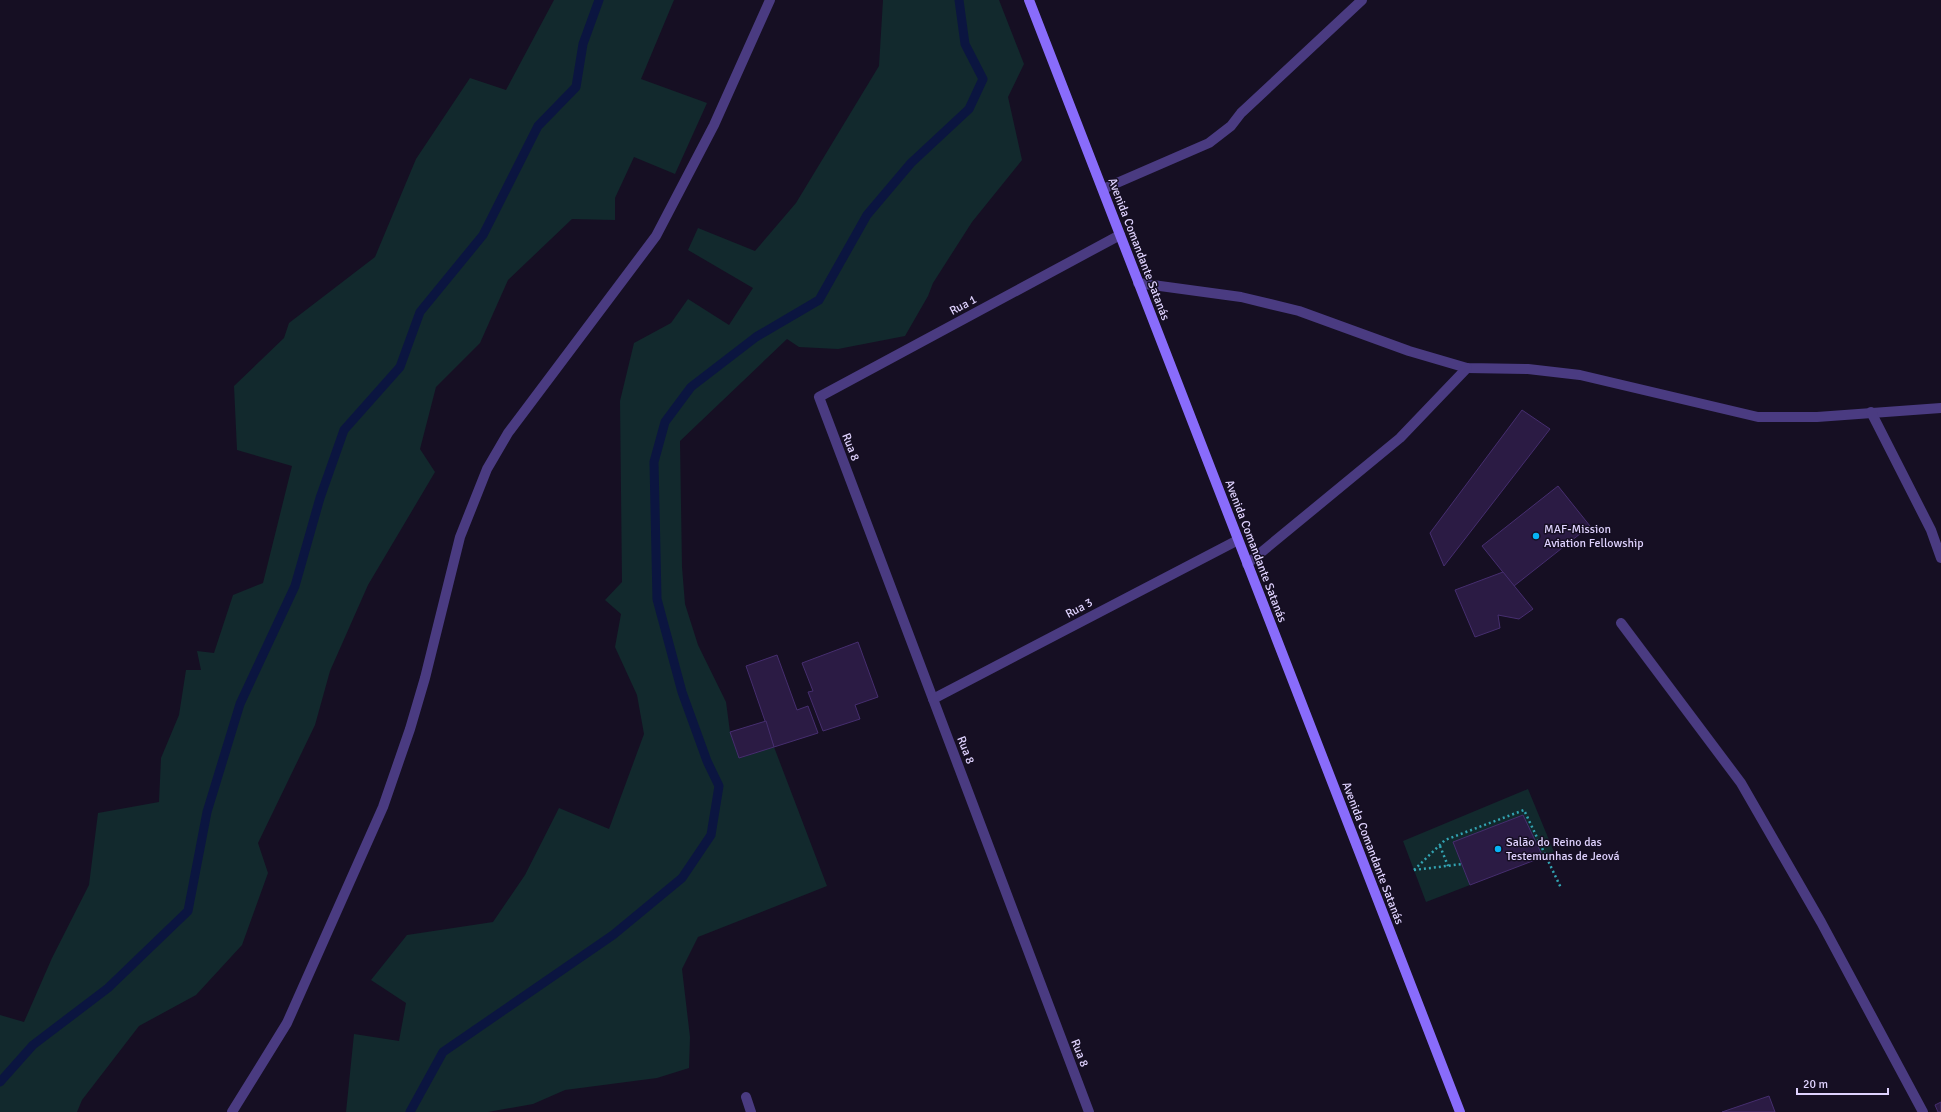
<svg xmlns="http://www.w3.org/2000/svg" width="1941" height="1112" font-family="Signika,sans-serif">
<style>
.green{fill:#12292d}
.lines{fill:none;stroke-linecap:round;stroke-linejoin:round}
.stream{stroke:#0b1540;stroke-width:9}
.building{fill:#2b1b44;stroke:#462e6f}
.path{stroke:#32a3b2;stroke-width:2.5;stroke-dasharray:2 3;stroke-linecap:butt}
.street{stroke:#4a3b81;stroke-width:10}
.secondary{stroke:#896cfb;stroke-width:10}
.poi-dot{fill:#07b3f5;stroke:#160f23;stroke-width:1.5}
.labels{text-anchor:middle;stroke-width:3;stroke-linejoin:round;paint-order:stroke}
.street-label{font-size:12px;fill:#dfd2fe;stroke:#160f23}
.poi-label{font-size:12px;fill:#dfd2fe;stroke:#160f23;text-anchor:start}
</style>
<rect width="100%" height="100%" fill="#160f23"/>
<g class="green">
<path d="M554,0H674L641,79L707,103L675,174L634,157L615,198V220L572,219L508,280L480,343L436,387L420,449L435,472L368,585L330,671L315,725L258,843L268,873L242,945L196,995L139,1026L82,1100L77,1112H0V1015L24,1022L52,958L89,885L98,813L159,802L161,758L179,715L186,670H201L197,651L214,653L233,595L263,583L292,466L237,450L234,386L284,338L289,323L375,257L416,159L470,78L506,90Z"/>
<path d="M883,0H999L1024,64L1008,97L1022,160L972,222L933,283L928,296L905,336L838,349L799,347L787,339L680,441L682,567L685,604L698,645L726,702L730,732L739,758L774,747L827,886L698,937L682,969L690,1037L689,1068L657,1078L565,1090L533,1104L488,1112H346L354,1034L399,1041L406,1003L371,980L407,935L493,922L525,875L559,808L609,829L644,734L637,695L615,647L621,614L605,600L622,582L620,401L634,343L671,323L688,299L729,325L753,288L688,250L698,228L755,251L796,203L879,66Z"/>
<path d="M1528,789L1554,852L1543,857L1523,815L1454,842L1470,885L1426,902L1403,841Z"/>
</g>
<g class="lines">
<g class="stream">
<path d="M0,1082L33,1045L108,988L188,911L207,812L240,704L295,586L320,498L344,430L400,367L420,312L483,235L538,126L576,87L583,44L599,0"/>
<path d="M410,1112L443,1052L613,935L682,878L711,835L719,786L707,761L682,692L657,599L654,462L665,422L691,387L756,337L819,300L867,215L911,163L969,109L983,79L965,44L959,0"/>
</g>
</g>
<g class="building">
<path d="M1522,410L1550,429L1444,566L1430,533Z"/>
<path d="M1558,486L1590,526L1514,586L1482,546Z"/>
<path d="M1503,572L1533,609L1519,619L1498,615L1500,628L1475,637L1455,590Z"/>
<path d="M858,642L878,697L855,705L860,719L823,731L808,692L813,691L802,663Z"/>
<path d="M777,655L797,710L808,706L818,733L774,747L746,666Z"/>
<path d="M766,721L774,747L739,758L730,732Z"/>
<path d="M1523,815L1543,857L1470,885L1453,842Z"/>
<path d="M1769,1096L1775,1112H1722Z"/>
<path d="M1941,1102V1112H1938L1935,1105Z"/>
</g>
<g class="lines">
<g class="path">
<path d="M1440,846L1448,866"/>
<path d="M1414,870L1445,840L1524,810L1561,888"/>
<path d="M1414,870L1462,864"/>
</g>
<g class="street">
<path d="M1103,189L1209,143L1231,126L1241,113L1362,0"/>
<path d="M1138,283L1241,297L1299,311L1409,351L1467,368L1528,369L1580,375L1758,417H1817L1941,408"/>
<path d="M1871,412L1931,530L1941,558"/>
<path d="M1247,564L1400,438L1467,368"/>
<path d="M1621,623L1741,783L1821,922L1923,1112"/>
<path d="M933,699L1238,540"/>
<path d="M746,1097L751,1112"/>
<path d="M232,1112L287,1023L383,807L410,729L425,678L460,537L487,469L508,433L656,236L714,125L770,0"/>
<path d="M1089,1112L819,397L1120,235"/>
</g>
<path class="secondary" d="M1029,0L1460,1112"/>
</g>
<g class="poi-dot">
<circle cx="1536" cy="536" r="4"/>
<circle cx="1498" cy="849" r="4"/>
</g>
<g class="labels">
<g class="street-label">
<text transform="translate(1139 249) rotate(69)" y="4">Avenida Comandante Satanás</text>
<text transform="translate(963 305) rotate(-28)" y="4">Rua 1</text>
<text transform="translate(851 447) rotate(69)" y="4">Rua 8</text>
<text transform="translate(1256 551) rotate(69)" y="4">Avenida Comandante Satanás</text>
<text transform="translate(1079 608) rotate(-28)" y="4">Rua 3</text>
<text transform="translate(966 750) rotate(69)" y="4">Rua 8</text>
<text transform="translate(1373 853) rotate(69)" y="4">Avenida Comandante Satanás</text>
<text transform="translate(1080 1053) rotate(69)" y="4">Rua 8</text>
</g>
<g class="poi-label">
<text x="1544" y="533">MAF-Mission<tspan x="1544" dy="14">Aviation Fellowship</tspan></text>
<text x="1506" y="846">Salão do Reino das<tspan x="1506" dy="14">Testemunhas de Jeová</tspan></text>
</g>
</g>
<path d="M1797 1088v6h91v-6" fill="none" stroke="#dfd2fe" stroke-width="2"/>
<text x="1803" y="1088" font-size="12" fill="#dfd2fe" stroke="#160f23" stroke-width="3" paint-order="stroke">20 m</text>
</svg>
